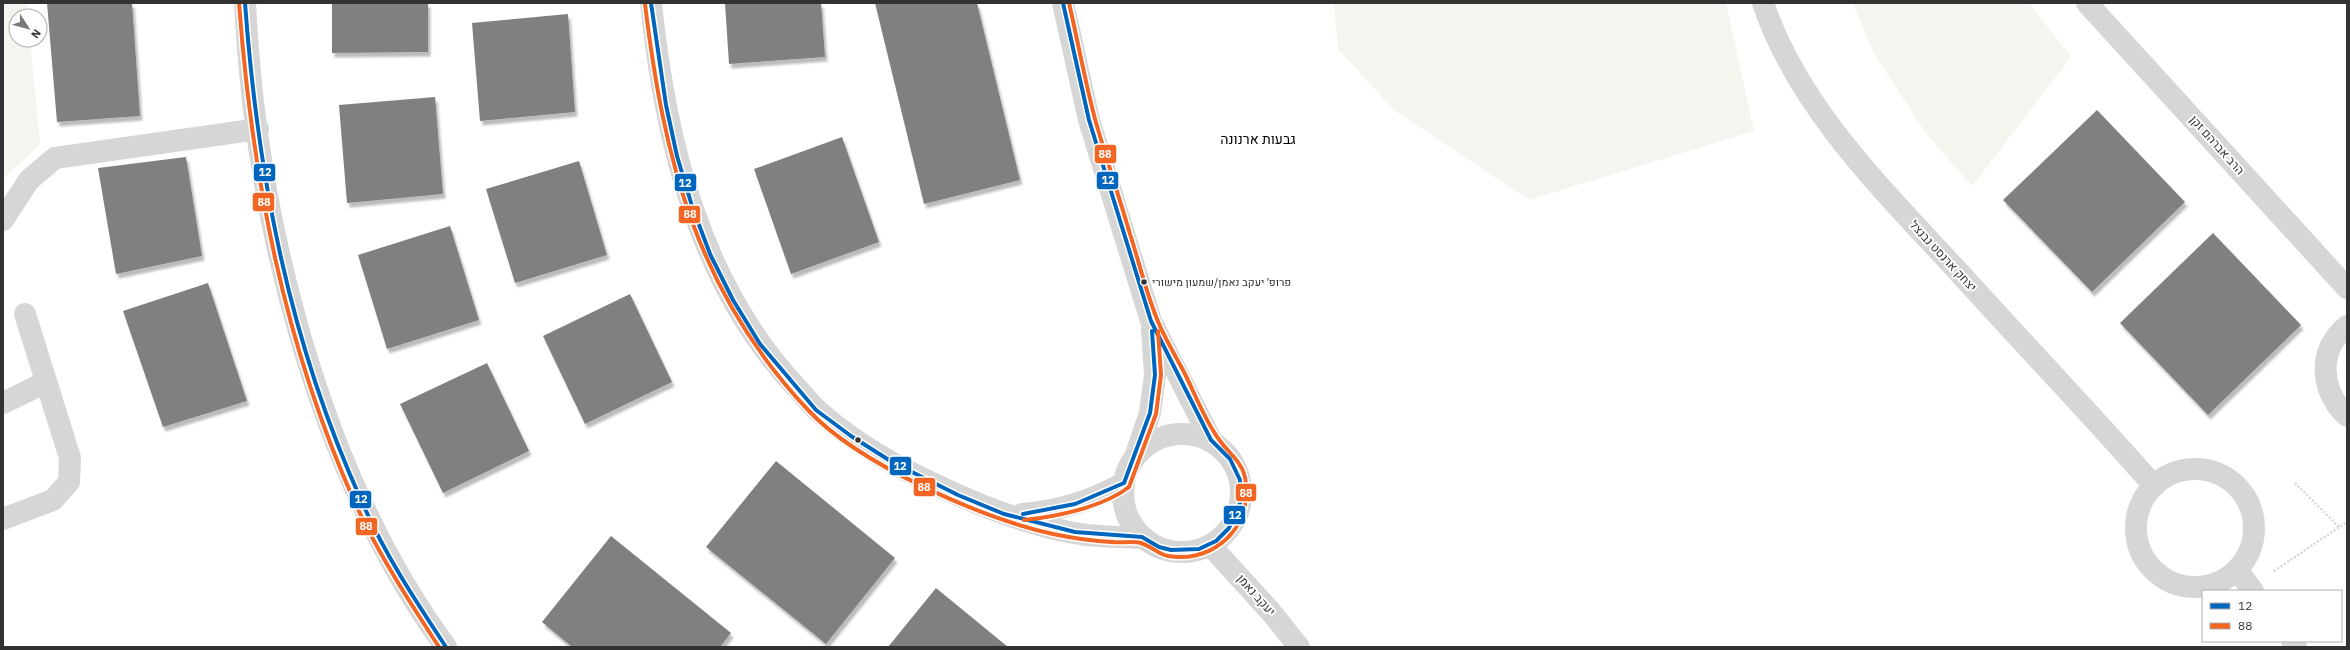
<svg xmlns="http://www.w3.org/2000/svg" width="2350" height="650" font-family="'IBM Plex Sans',Heebo,sans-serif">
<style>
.green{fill:#f2f6ee}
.building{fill:#808080;filter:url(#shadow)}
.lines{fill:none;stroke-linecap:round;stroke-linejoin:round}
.path{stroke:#d6d6d6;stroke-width:2.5;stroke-dasharray:2 2;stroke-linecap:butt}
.minor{stroke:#d6d6d6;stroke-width:22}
.bus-1-casing{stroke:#fff;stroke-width:7}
.bus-2-casing{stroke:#fff;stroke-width:7}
.bus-1{stroke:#0065bd;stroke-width:4}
.bus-2{stroke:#f26522;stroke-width:4}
.bus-dot{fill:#323232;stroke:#fff;stroke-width:1.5}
.labels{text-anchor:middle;stroke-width:4;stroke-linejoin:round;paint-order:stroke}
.bus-label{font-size:11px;fill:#323232;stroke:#fff;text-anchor:start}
.street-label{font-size:12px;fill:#323232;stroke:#fff}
.quarter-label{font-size:14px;fill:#000;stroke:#fff}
.line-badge{stroke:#fff;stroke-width:1.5}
.badge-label{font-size:11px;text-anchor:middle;font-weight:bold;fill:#fff}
</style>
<defs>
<filter id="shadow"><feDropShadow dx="2.5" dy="4.5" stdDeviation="1" flood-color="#0004"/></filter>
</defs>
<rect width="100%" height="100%" fill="#fff"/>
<g class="green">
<path d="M3,3H27L28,16H16V40H30L40,144L3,179Z"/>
<path d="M1334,3H1726L1754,131L1529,200L1394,110L1338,49Z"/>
<path d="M1853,3H2029L2071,57L1972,186L1927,135L1873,52Z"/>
</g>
<g class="building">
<path d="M47,3H132L140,116L57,122Z"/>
<path d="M332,3H428V52L332,53Z"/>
<path d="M725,3H821L825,57L729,64Z"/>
<path d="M875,3H977L1020,180L924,204Z"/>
<path d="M568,14L575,112L480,121L472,23Z"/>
<path d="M435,97L443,194L347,203L339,105Z"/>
<path d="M2097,110L2185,202L2092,292L2003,200Z"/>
<path d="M842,137L879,242L791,274L754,169Z"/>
<path d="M186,157L202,256L116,274L98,168Z"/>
<path d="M579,161L607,255L515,283L486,189Z"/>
<path d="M450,226L479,320L387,349L358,255Z"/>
<path d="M2213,233L2301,325L2208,415L2120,323Z"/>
<path d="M208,283L247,401L163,427L123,311Z"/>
<path d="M630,294L672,382L585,424L543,336Z"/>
<path d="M487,363L529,451L443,493L400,404Z"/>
<path d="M776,461L895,558L826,644L706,547Z"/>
<path d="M611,536L731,633L720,647H572L542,622Z"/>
<path d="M936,588L1008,647H888Z"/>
</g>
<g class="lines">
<g class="path">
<path d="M2295,483L2339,527"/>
<path d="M2274,571L2347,522"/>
</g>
<g class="minor">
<path d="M245,3C255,216 318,473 446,647"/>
<path d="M651,3C665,140 699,283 796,387C805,396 813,408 824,416C857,444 895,466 934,484C982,507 1034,528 1087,535C1106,537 1125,537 1144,538"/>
<path d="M1063,3L1089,120L1151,321L1211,440"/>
<path d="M1763,3C1798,107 1882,189 1955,268C2021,341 2089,412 2154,486"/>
<path d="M2087,3L2347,288"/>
<path d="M3,220L29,180L55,158L258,129"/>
<path d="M2347,326C2317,350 2320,391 2347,416"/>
<path d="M3,403L46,382"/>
<circle cx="1182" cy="493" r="59"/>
<path d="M1135,457L1150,413L1155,375L1152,330"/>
<circle cx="2195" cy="528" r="59"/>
<path d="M1022,514C1060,511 1091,501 1124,483"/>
<path d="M3,519L53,500L69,482L70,458L25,314"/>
<path d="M1210,545L1271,612L1299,647"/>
<path d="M2237,570L2253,591"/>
<path d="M2292,641L2296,647"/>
</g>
<defs>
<g id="bus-1">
<path d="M245,3C258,178 289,341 362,502C384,553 415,600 446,647"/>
<path d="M651,3L666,105L677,156L692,206L710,254L733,300L760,344L816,410L851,436L892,462L958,495L1004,514L1075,532L1142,537L1159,547L1171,550L1199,549L1216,541L1229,528L1240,503V480L1230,459L1211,440L1151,321L1089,120L1063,3"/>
<path d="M1023,514L1075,504L1124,483L1150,413L1155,375L1152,331"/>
</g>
<g id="bus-2">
<path d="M239,3C252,177 284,345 356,505C379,555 409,601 439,647"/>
<path d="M645,4C664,160 697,293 809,411C859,464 981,518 1053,534C1072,538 1092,541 1112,542C1121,543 1133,541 1141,543C1151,546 1158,554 1168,556C1207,563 1244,536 1246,496C1249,460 1228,457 1214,432C1202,413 1194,392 1184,372C1175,355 1164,337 1157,319C1146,292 1139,262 1130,234C1119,196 1106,158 1095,119C1085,81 1078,42 1069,3"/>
<path d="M1024,520C1056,517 1103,507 1129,487L1156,414L1161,375L1158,331"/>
</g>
</defs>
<use href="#bus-1" class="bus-1-casing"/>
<use href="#bus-2" class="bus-2-casing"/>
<use href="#bus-1" class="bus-1"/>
<use href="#bus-2" class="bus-2"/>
</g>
<g class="bus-dot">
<circle cx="1144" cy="282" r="3.5"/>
<circle cx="858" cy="440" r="3.5"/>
</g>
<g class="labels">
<g class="bus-label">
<text x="1152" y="286">פרופ׳ יעקב נאמן/שמעון מישורי</text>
</g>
<g class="street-label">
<text transform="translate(2217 145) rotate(48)" y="4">הרב אברהם זקן</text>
<text transform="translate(1943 256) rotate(47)" y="4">יצחק ארנסט נבנצל</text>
<text transform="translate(1256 595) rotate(48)" y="4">יעקב נאמן</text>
</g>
<g class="quarter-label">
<text x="1258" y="144">גבעות ארנונה</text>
</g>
</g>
<g class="line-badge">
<rect x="1094" y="144" width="23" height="20" rx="4" fill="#f26522"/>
<rect x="253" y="163" width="23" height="19" rx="4" fill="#0065bd"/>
<rect x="1096" y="171" width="23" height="19" rx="4" fill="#0065bd"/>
<rect x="674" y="173" width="23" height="19" rx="4" fill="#0065bd"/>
<rect x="252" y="192" width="23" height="20" rx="4" fill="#f26522"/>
<rect x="678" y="205" width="23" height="19" rx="4" fill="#f26522"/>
<rect x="889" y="456" width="23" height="20" rx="4" fill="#0065bd"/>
<rect x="913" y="477" width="23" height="20" rx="4" fill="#f26522"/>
<rect x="1235" y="483" width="22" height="19" rx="4" fill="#f26522"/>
<rect x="349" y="490" width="23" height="19" rx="4" fill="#0065bd"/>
<rect x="1223" y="505" width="23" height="20" rx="4" fill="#0065bd"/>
<rect x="355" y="517" width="23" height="19" rx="4" fill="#f26522"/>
</g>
<g class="badge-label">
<text x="1105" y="158">88</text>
<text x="265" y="176">12</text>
<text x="1108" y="184">12</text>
<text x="685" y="187">12</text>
<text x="264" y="206">88</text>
<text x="690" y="218">88</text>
<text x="900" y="470">12</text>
<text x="924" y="491">88</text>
<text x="1246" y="497">88</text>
<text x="361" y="503">12</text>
<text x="1235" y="519">12</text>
<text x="366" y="530">88</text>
</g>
<rect width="2350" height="650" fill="none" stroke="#323232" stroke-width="8"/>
<rect x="2202" y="590" width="140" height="52" fill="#ffffff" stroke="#adadad"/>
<rect x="2210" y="603" width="20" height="6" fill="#0065bd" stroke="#adadad"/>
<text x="2238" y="610" font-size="12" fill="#323232">12</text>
<rect x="2210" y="623" width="20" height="6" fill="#f26522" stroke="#adadad"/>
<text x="2238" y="630" font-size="12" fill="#323232">88</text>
<g transform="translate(28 28) rotate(126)"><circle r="19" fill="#ffffff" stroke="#adadad"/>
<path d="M0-3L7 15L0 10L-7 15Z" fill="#7a7a7a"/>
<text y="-6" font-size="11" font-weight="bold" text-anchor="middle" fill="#323232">N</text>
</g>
</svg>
